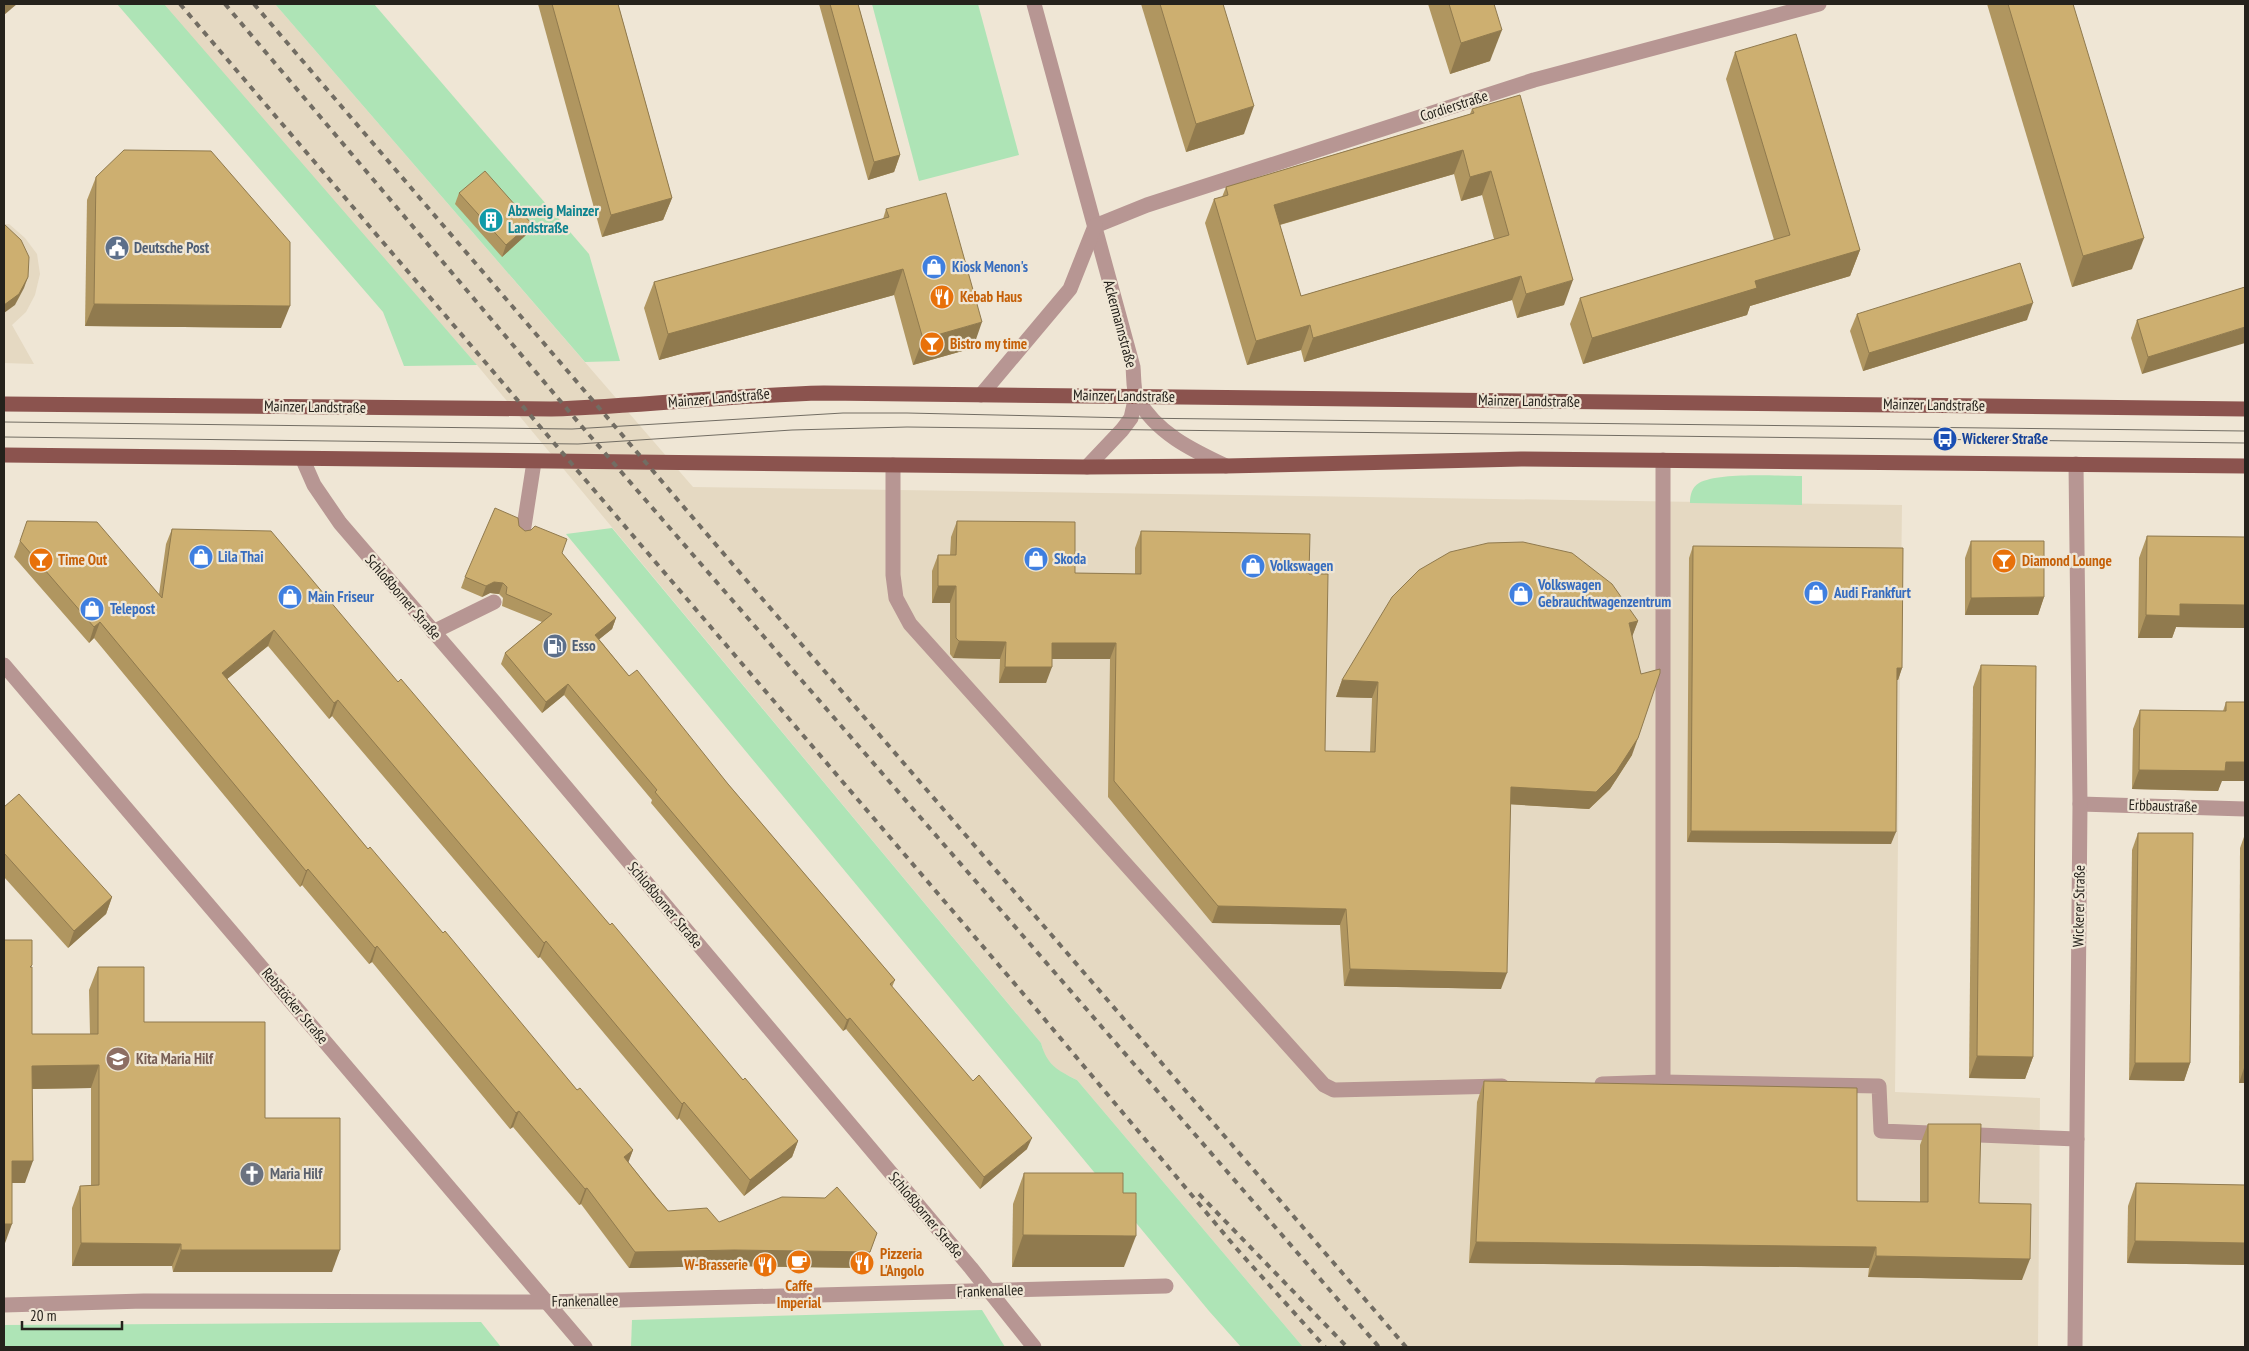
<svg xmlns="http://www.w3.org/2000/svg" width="2249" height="1351" font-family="'PT Sans Narrow',sans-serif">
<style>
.built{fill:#e5d9c2}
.green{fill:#aee4b6}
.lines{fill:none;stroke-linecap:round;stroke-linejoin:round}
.lane{stroke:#b79693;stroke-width:15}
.street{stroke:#b79693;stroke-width:15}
.primary{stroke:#8b534e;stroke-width:15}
.tram{stroke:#726d63;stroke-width:1}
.rail{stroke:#726d63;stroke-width:4;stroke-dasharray:6 6;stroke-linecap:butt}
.wall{fill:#b09660;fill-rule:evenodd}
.shaded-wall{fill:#907a4e}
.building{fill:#cdaf70;stroke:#907a4e;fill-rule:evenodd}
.labels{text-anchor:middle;stroke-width:4.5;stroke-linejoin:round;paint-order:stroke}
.street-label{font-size:15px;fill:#25221c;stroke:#efe6d5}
.culture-label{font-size:15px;font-weight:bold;fill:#0d838f;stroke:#efe6d5;text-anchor:start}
.service-label{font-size:15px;font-weight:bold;fill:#4e5e75;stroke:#efe6d5;text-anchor:start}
.shop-label{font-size:15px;font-weight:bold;fill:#366cbe;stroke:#efe6d5;text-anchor:start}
.food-label{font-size:15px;font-weight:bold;fill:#c56008;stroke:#efe6d5;text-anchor:start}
.transit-label{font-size:15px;font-weight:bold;fill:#164399;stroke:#efe6d5;text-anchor:start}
.education-label{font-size:15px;font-weight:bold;fill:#785e54;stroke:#efe6d5;text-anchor:start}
.worship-label{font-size:15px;font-weight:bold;fill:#5b616d;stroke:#efe6d5;text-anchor:start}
</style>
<rect width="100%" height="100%" fill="#efe6d5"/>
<g class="built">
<path d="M161,4H275L693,487L1902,505L1895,1092L2040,1098L2038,1347H1303L1077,1080L1057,1070L1045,1057L1041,1043L477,365Z"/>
<path d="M4,224H9L25,238L37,254L40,274L35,295L26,312L12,325L34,364L4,363Z"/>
</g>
<g class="green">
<path d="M117,4H164L477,365L404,366L383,312Z"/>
<path d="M275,4H374L589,254L620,361L585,362Z"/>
<path d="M872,4H978L1019,155L919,181Z"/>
<path d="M1802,476V505L1690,503C1690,495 1692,487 1699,483C1719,472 1778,476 1802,476Z"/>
<path d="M612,528L1041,1043C1047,1065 1057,1070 1077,1080L1303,1347H1241L1209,1311L566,534Z"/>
<path d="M982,1310L1005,1347H631L632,1320Z"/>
<path d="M481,1322L501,1347H4V1325Z"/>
</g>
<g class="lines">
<g class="lane">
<path d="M893,465V575L896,598L910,624L1324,1085L1334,1090L1502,1086"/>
<path d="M523,533L534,462"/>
<path d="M433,632L494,602"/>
<path d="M1663,1082L1879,1086L1881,1131L2077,1139"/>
<path d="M1602,1084L1663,1082V460"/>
</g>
<g class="street">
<path d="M1034,4L1133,367C1134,376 1133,390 1137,398C1156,433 1192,450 1226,466"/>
<path d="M1095,226L1147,205L1534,80L1819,4"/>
<path d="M981,395L1070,289L1095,226"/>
<path d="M303,460L314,485L340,523L495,703L971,1268L1034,1347"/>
<path d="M1087,467L1122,430L1131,418L1136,396"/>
<path d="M4,665L585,1347"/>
<path d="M2080,804L2245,809"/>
<path d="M4,1305L144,1301L545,1302L1166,1286"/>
<path d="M2075,1347L2080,804L2076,464"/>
</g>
<g class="primary">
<path d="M4,404L551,409C643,406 733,395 824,393L2245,409"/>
<path d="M4,455L1087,467L1226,466L1521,459L2245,466"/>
</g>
<g class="tram">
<path d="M4,422L572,429L843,413H907L1131,418L2245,431"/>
<path d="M4,437L578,444L792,430L907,427L2245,443"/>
</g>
<g class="rail">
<path d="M180,4L1026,997L1236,1248L1325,1347"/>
<path d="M225,4L578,422L1379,1347"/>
<path d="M254,4L741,574L1406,1347"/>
<path d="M1199,1194L1347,1347"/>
</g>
</g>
<g class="wall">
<path d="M538,4H618L672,198L663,220L602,237Z"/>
<path d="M819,4H858L900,155L894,172L868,180Z"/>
<path d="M1141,4H1223L1244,134L1186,152Z"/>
<path d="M1428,4H1494L1490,61L1450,74Z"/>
<path d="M1987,4H2073L2132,269L2072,287Z"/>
<path d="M1735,52L1860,250L1850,276L1750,306L1747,315L1583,364L1570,324L1580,298L1774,240L1726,79Z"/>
<path d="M1472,109L1564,305L1517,318L1512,300L1304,362L1301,350L1247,365L1205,223L1214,199L1222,197L1226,187L1470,114ZM1454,174L1461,201L1482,195L1494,239L1301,296L1280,225Z"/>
<path d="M96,177L281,328L85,326L87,200Z"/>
<path d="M459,193L531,223L526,235L502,257L455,204Z"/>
<path d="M886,209L973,348L913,365L894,295L659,360L644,308L654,282L883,219Z"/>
<path d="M2245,287L2142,374L2131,338L2137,320Z"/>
<path d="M1857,314L2027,320L1863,371L1850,331Z"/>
<path d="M957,521L1075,573L1135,574V548L1141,531L1309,574L1325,751L1370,752L1372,698L1336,697L1342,680L1638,621L1632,636V755L1610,789L1589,809L1510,804L1501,989L1344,986L1340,925L1212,923L1108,797L1110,659H1052L1046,683H999L1000,659L953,658L950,654V603H932V571L938,555H950L951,537Z"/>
<path d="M519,526L525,531L562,553L616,618L612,629L599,639L629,676L728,784L895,980L892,987L1027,1149L980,1189L846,1029L843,1031L651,803L652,800L564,695L542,713L501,664L505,653L542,622L502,606L503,598L499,594L490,593L482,597L461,588L465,577Z"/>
<path d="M172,529L398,682L610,925L743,1080L798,1141L792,1157L744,1196L679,1118L677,1120L540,957L538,958L332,716L329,719L268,646L227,679L368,849L443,933L577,1090L633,1150L628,1162L668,1211L719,1222L877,1233L864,1268L728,1266L629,1268L581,1204L579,1205L513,1127L510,1129L372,962L369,964L302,885L300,887L94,638L89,643L14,557L20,541L159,594L166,544Z"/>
<path d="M2147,536L2245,537V628L2176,627L2172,638H2138L2139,558Z"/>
<path d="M1971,541L2044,597L2038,615H1965V558Z"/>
<path d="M1693,546L1902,668L1898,680H1897L1891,844L1687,842L1689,558Z"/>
<path d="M1981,665L2033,1057L2025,1079L1969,1078L1973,687Z"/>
<path d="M2226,702H2245L2218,791L2132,789L2133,729L2140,710L2223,711Z"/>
<path d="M4,807L112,897L106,914L68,948L4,877Z"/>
<path d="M2138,833L2190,1063L2184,1081L2129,1080L2132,850Z"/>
<path d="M2245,834V1083H2239L2240,848Z"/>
<path d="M4,940L32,965L31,967L32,1034H90L89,990L98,967L144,1022L265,1118L332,1272H173L172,1266H72V1208L80,1186H91V1088L32,1089L25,1183H12Z"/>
<path d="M1484,1081L1857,1201L1920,1202V1145L1928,1124L1979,1203L2022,1280L1868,1277L1869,1268L1469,1263L1477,1102Z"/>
<path d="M1024,1173L1123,1193L1124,1267H1012L1013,1204Z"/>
<path d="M2136,1183L2245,1185V1265L2127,1263L2128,1206Z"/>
</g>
<g class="shaded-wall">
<path d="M4,4H17L4,15Z"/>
<path d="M1502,30L1490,61L1450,74L1461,43Z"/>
<path d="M1254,106L1244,134L1186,152L1196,124Z"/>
<path d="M1463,150L1454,174L1265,229L1274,205Z"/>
<path d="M900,155L894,172L868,180L874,162Z"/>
<path d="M1491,171L1482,195L1461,201L1470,177Z"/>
<path d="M672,198L663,220L602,237L611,215Z"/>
<path d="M531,223L526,235L502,257L506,245Z"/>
<path d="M2144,238L2132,269L2072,287L2083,256Z"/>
<path d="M1860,250L1850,276L1750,306L1747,315L1583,364L1592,338L1755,281Z"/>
<path d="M903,269L894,295L659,360L668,334Z"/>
<path d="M1521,276L1512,300L1304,362L1313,338Z"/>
<path d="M28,277L24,288L15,305L4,313V305Z"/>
<path d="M1573,280L1564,305L1517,318L1526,294Z"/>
<path d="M2033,303L2027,320L1863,371L1869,353Z"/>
<path d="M94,304L290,306L281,328L85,326Z"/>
<path d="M982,322L973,348L913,365L923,339Z"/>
<path d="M1310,325L1301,350L1247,365L1256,341Z"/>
<path d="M2245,327V343L2142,374L2148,357Z"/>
<path d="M494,582L503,583L499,594L490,593L482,597L486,586Z"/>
<path d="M938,586H956L950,603H932Z"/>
<path d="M2044,597L2038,615H1965L1971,598Z"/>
<path d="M2180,604L2245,605V628L2176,627L2172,638H2138L2146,615Z"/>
<path d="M616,618L612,629L591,646L595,635Z"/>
<path d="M1638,621L1632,637L1629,623Z"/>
<path d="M100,622L94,638L89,643L94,627Z"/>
<path d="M274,630L268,646L216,688L222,673Z"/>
<path d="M959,641L1006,642L1000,659L953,658Z"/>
<path d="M1052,643H1116L1110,659H1046Z"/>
<path d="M1005,667H1052L1046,683H999Z"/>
<path d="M1897,668H1902L1898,680H1892Z"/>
<path d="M1342,680L1378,682L1372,698L1336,697Z"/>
<path d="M568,684L564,695L542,713L546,702Z"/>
<path d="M338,700L332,716L329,719L334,703Z"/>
<path d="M1638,738L1632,755L1610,789L1589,809L1505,804L1511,787Z"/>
<path d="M2226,762H2245V781H2222L2218,791L2132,789L2139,770Z"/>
<path d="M1691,831L1896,832L1891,844L1687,842Z"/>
<path d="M308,869L302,885L300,887L306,871Z"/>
<path d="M112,897L106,914L68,948L74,931Z"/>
<path d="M1218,906L1346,909L1340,925L1212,923Z"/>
<path d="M546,941L540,957L538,958L544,943Z"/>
<path d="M377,946L372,962L369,964L375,948Z"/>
<path d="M1350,969L1507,973L1501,989L1344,986Z"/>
<path d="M850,1018L846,1029L843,1031L847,1020Z"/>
<path d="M1977,1056L2033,1057L2025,1079L1969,1078Z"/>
<path d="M2135,1063H2190L2184,1081L2129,1080Z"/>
<path d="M99,1065L91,1088L24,1089L32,1066Z"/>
<path d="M2245,1065V1083H2239Z"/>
<path d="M684,1102L679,1118L677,1120L682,1104Z"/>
<path d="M519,1111L513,1127L510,1129L516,1113Z"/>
<path d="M1032,1138L1027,1149L980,1189L984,1177Z"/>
<path d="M798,1141L792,1157L744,1196L750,1180Z"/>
<path d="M633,1150L627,1166L624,1157Z"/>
<path d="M12,1161H33L25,1183H4Z"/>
<path d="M587,1188L581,1204L579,1205L585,1189Z"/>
<path d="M4,1224H12L4,1246Z"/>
<path d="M1023,1235L1136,1236L1124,1267H1012Z"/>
<path d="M2135,1241L2245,1243V1265L2127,1263Z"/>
<path d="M1476,1242L1876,1247L1869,1268L1469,1263Z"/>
<path d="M81,1243L181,1244L172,1266H72Z"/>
<path d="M181,1250H340L332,1272H173Z"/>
<path d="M734,1250L870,1252L864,1268L728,1266L629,1268L635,1252Z"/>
<path d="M1876,1256L2030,1259L2022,1280L1868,1277Z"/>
</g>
<g class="building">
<path d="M552,4H618L672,198L611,215Z"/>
<path d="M830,4H858L900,155L874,162Z"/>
<path d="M1160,4H1223L1254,106L1196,124Z"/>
<path d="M1449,4H1494L1502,30L1461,43Z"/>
<path d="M2008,4H2073L2144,238L2083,256Z"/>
<path d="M1796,34L1860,250L1755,281L1757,288L1592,338L1580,298L1790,235L1735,52Z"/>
<path d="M1520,95L1573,280L1526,294L1521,276L1313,338L1310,325L1256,341L1214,199L1228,195L1226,187L1474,113L1472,109ZM1463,150L1470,177L1491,171L1509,235L1301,296L1274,205Z"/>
<path d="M124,150L211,151L290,242V306L94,304L96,177Z"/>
<path d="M485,171L531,223L506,245L459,193Z"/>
<path d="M946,193L982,322L923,339L903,269L668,334L654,282L889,217L886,209Z"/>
<path d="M4,224L21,240L29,257L28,277L19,294L4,305Z"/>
<path d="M2020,263L2033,303L1869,353L1857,314Z"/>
<path d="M2245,287V327L2148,357L2137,320Z"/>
<path d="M495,508L518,518L519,526L525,531L531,530L535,526L567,539L562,553L616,618L595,635L629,676L637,670L728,784L895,980L890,984L973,1081L979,1075L1032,1138L984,1177L850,1018L847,1020L655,792L657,790L568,684L546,702L505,653L552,614L506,594L507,587L503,583L494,582L486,586L465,577Z"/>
<path d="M27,521L97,522L162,598L172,529L271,531L398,682L401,679L610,925L612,923L743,1080L745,1078L798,1141L750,1180L684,1102L682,1104L546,941L544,943L338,700L334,703L274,630L222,673L368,849L370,847L443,933L445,931L577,1090L580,1088L633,1150L624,1157L655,1196L668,1211L707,1208L719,1222L782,1197L825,1198L837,1187L877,1233L870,1252L734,1250L635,1252L587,1188L585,1189L519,1111L516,1113L377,946L375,948L308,869L306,871L100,622L94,627L20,541Z"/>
<path d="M957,521L1075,522V573L1141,574V531L1310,534L1309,574H1328L1325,751L1375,752L1378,682L1342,680L1392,597L1419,570L1450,552L1488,543L1523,542L1572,553L1612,584L1638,621L1629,623L1641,674L1660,669V673L1638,738L1616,772L1596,792L1511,787L1507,973L1350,969L1346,909L1218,906L1114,781L1116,643H1052V667H1005L1006,642L959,641L956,638V586H938V555H956Z"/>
<path d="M2147,536L2245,537V605L2180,604V616L2146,615Z"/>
<path d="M1971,541H2044V597L1971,598Z"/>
<path d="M1693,546L1903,548L1902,668H1897L1896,832L1691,831Z"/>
<path d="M1981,665L2036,666L2033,1057L1977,1056Z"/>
<path d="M2226,702H2245V762H2226L2225,771L2139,770L2140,710L2226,711Z"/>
<path d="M19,794L112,897L74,931L4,853V807Z"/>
<path d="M2138,833H2193L2190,1063H2135Z"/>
<path d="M4,940H32V965L30,967H32V1034H98V967H144V1022H265V1118H340V1250H181V1244L81,1243L80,1186L99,1185V1065L32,1066L33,1161H12V1224H4Z"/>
<path d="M1484,1081L1857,1088V1201L1928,1202V1124H1981L1979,1203L2031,1204L2030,1259L1876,1256V1247L1476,1242Z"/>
<path d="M1024,1173H1123V1193H1136V1236L1023,1235Z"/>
<path d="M2136,1183L2245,1185V1243L2135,1241Z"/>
</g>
<defs>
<symbol id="building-disc" viewBox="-11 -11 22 22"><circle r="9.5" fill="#0f9aa8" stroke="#efe6d5"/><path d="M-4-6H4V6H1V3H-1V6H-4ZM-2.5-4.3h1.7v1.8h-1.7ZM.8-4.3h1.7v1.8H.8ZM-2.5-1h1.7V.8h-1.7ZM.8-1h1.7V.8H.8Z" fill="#fff"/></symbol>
<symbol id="civic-disc" viewBox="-11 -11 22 22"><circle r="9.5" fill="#5c6f8a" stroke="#efe6d5"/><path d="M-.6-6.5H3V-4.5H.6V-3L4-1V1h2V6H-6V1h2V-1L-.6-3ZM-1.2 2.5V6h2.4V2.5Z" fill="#fff"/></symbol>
<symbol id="shop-disc" viewBox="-11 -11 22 22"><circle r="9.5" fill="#3f7fe0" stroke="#efe6d5"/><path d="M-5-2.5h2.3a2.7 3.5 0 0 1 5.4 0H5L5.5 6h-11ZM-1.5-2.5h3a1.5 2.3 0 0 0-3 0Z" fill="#fff"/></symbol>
<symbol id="restaurant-disc" viewBox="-11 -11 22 22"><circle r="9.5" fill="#e8710a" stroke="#efe6d5"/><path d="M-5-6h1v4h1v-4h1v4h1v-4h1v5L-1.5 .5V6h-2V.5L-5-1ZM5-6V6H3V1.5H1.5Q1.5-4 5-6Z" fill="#fff"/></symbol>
<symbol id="bar-disc" viewBox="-11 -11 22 22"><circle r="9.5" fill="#e8710a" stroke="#efe6d5"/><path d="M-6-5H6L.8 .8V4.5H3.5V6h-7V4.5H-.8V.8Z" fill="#fff"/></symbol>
<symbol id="bus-disc" viewBox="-11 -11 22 22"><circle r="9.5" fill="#1a4fb4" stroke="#efe6d5"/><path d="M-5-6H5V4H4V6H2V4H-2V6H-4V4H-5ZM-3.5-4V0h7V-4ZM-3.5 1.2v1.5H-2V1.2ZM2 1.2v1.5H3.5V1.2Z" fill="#fff"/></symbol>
<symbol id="fuel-disc" viewBox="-11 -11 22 22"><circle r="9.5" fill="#5c6f8a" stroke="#efe6d5"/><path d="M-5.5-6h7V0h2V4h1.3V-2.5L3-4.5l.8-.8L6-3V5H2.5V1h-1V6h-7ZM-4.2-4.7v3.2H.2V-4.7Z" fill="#fff"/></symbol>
<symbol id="school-disc" viewBox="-11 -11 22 22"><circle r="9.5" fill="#8d6e63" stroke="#efe6d5"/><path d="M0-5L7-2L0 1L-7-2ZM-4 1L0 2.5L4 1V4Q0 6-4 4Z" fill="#fff"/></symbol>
<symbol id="church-disc" viewBox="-11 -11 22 22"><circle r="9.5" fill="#6b7280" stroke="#efe6d5"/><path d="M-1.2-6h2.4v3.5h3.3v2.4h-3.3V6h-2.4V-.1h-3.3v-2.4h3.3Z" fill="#fff"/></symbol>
<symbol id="cafe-disc" viewBox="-11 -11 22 22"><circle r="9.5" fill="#e8710a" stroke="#efe6d5"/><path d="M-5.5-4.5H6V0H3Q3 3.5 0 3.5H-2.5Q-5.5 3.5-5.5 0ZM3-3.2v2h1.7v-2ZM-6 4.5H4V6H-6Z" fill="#fff"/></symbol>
</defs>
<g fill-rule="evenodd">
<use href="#building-disc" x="477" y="206" width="28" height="28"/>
<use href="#civic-disc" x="103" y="234" width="28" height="28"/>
<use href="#shop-disc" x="920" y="253" width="28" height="28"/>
<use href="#restaurant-disc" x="928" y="283" width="28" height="28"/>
<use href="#bar-disc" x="918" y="330" width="28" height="28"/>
<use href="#bus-disc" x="1931" y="425" width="28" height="28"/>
<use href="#shop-disc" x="187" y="543" width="28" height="28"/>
<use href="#shop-disc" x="1022" y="545" width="28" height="28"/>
<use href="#bar-disc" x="27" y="546" width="28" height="28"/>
<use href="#bar-disc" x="1990" y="547" width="28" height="28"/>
<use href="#shop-disc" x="1239" y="552" width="28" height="28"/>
<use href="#shop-disc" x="1802" y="579" width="28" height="28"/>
<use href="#shop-disc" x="1507" y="580" width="28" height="28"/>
<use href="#shop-disc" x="276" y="583" width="28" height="28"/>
<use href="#shop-disc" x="78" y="595" width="28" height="28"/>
<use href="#fuel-disc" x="541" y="632" width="28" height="28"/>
<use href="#school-disc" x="104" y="1045" width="28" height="28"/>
<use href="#church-disc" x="238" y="1160" width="28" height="28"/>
<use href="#cafe-disc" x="785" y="1248" width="28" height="28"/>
<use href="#restaurant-disc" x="848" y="1249" width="28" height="28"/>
<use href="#restaurant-disc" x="751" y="1251" width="28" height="28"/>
</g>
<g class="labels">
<g class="street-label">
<text transform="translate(1454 106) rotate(-18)" y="5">Cordierstraße</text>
<text transform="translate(1120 324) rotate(75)" y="5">Ackermannstraße</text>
<text transform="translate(1124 396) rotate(1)" y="5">Mainzer Landstraße</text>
<text transform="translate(719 398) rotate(-5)" y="5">Mainzer Landstraße</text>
<text transform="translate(1529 401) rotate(1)" y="5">Mainzer Landstraße</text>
<text transform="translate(1934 405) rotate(1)" y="5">Mainzer Landstraße</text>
<text transform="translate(315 407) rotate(1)" y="5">Mainzer Landstraße</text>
<text transform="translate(403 597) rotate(49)" y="5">Schloßborner Straße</text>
<text transform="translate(2163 806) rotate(2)" y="5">Erbbaustraße</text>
<text transform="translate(665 905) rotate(50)" y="5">Schloßborner Straße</text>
<text transform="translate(2079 906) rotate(-89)" y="5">Wickerer Straße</text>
<text transform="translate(295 1006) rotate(50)" y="5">Rebstöcker Straße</text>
<text transform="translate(926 1215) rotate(50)" y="5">Schloßborner Straße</text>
<text transform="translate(990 1291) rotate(-2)" y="5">Frankenallee</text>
<text transform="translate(585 1301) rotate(-1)" y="5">Frankenallee</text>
</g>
<g class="culture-label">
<text x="508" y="216">Abzweig Mainzer<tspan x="508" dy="17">Landstraße</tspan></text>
</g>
<g class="service-label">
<text x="134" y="253">Deutsche Post</text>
<text x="572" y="651">Esso</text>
</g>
<g class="shop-label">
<text x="952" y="272">Kiosk Menon's</text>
<text x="218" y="562">Lila Thai</text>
<text x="1054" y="564">Skoda</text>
<text x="1270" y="571">Volkswagen</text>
<text x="1538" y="590">Volkswagen<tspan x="1538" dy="17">Gebrauchtwagenzentrum</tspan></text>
<text x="1834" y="598">Audi Frankfurt</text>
<text x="308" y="602">Main Friseur</text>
<text x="110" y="614">Telepost</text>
</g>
<g class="food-label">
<text x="960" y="302">Kebab Haus</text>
<text x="950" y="349">Bistro my time</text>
<text x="58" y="565">Time Out</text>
<text x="2022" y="566">Diamond Lounge</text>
<text x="880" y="1259">Pizzeria<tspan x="880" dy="17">L'Angolo</tspan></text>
<text x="748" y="1270" text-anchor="end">W-Brasserie</text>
<text x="799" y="1291" text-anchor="middle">Caffe<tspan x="799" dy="17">Imperial</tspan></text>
</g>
<g class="transit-label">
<text x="1962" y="444">Wickerer Straße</text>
</g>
<g class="education-label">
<text x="136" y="1064">Kita Maria Hilf</text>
</g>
<g class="worship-label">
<text x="270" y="1179">Maria Hilf</text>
</g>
</g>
<rect width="2249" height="1351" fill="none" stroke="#25221c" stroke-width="10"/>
<path d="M22 1321v8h100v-8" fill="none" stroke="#25221c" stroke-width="2.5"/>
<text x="30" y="1321" font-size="15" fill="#25221c" stroke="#efe6d5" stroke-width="4" paint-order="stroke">20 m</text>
</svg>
